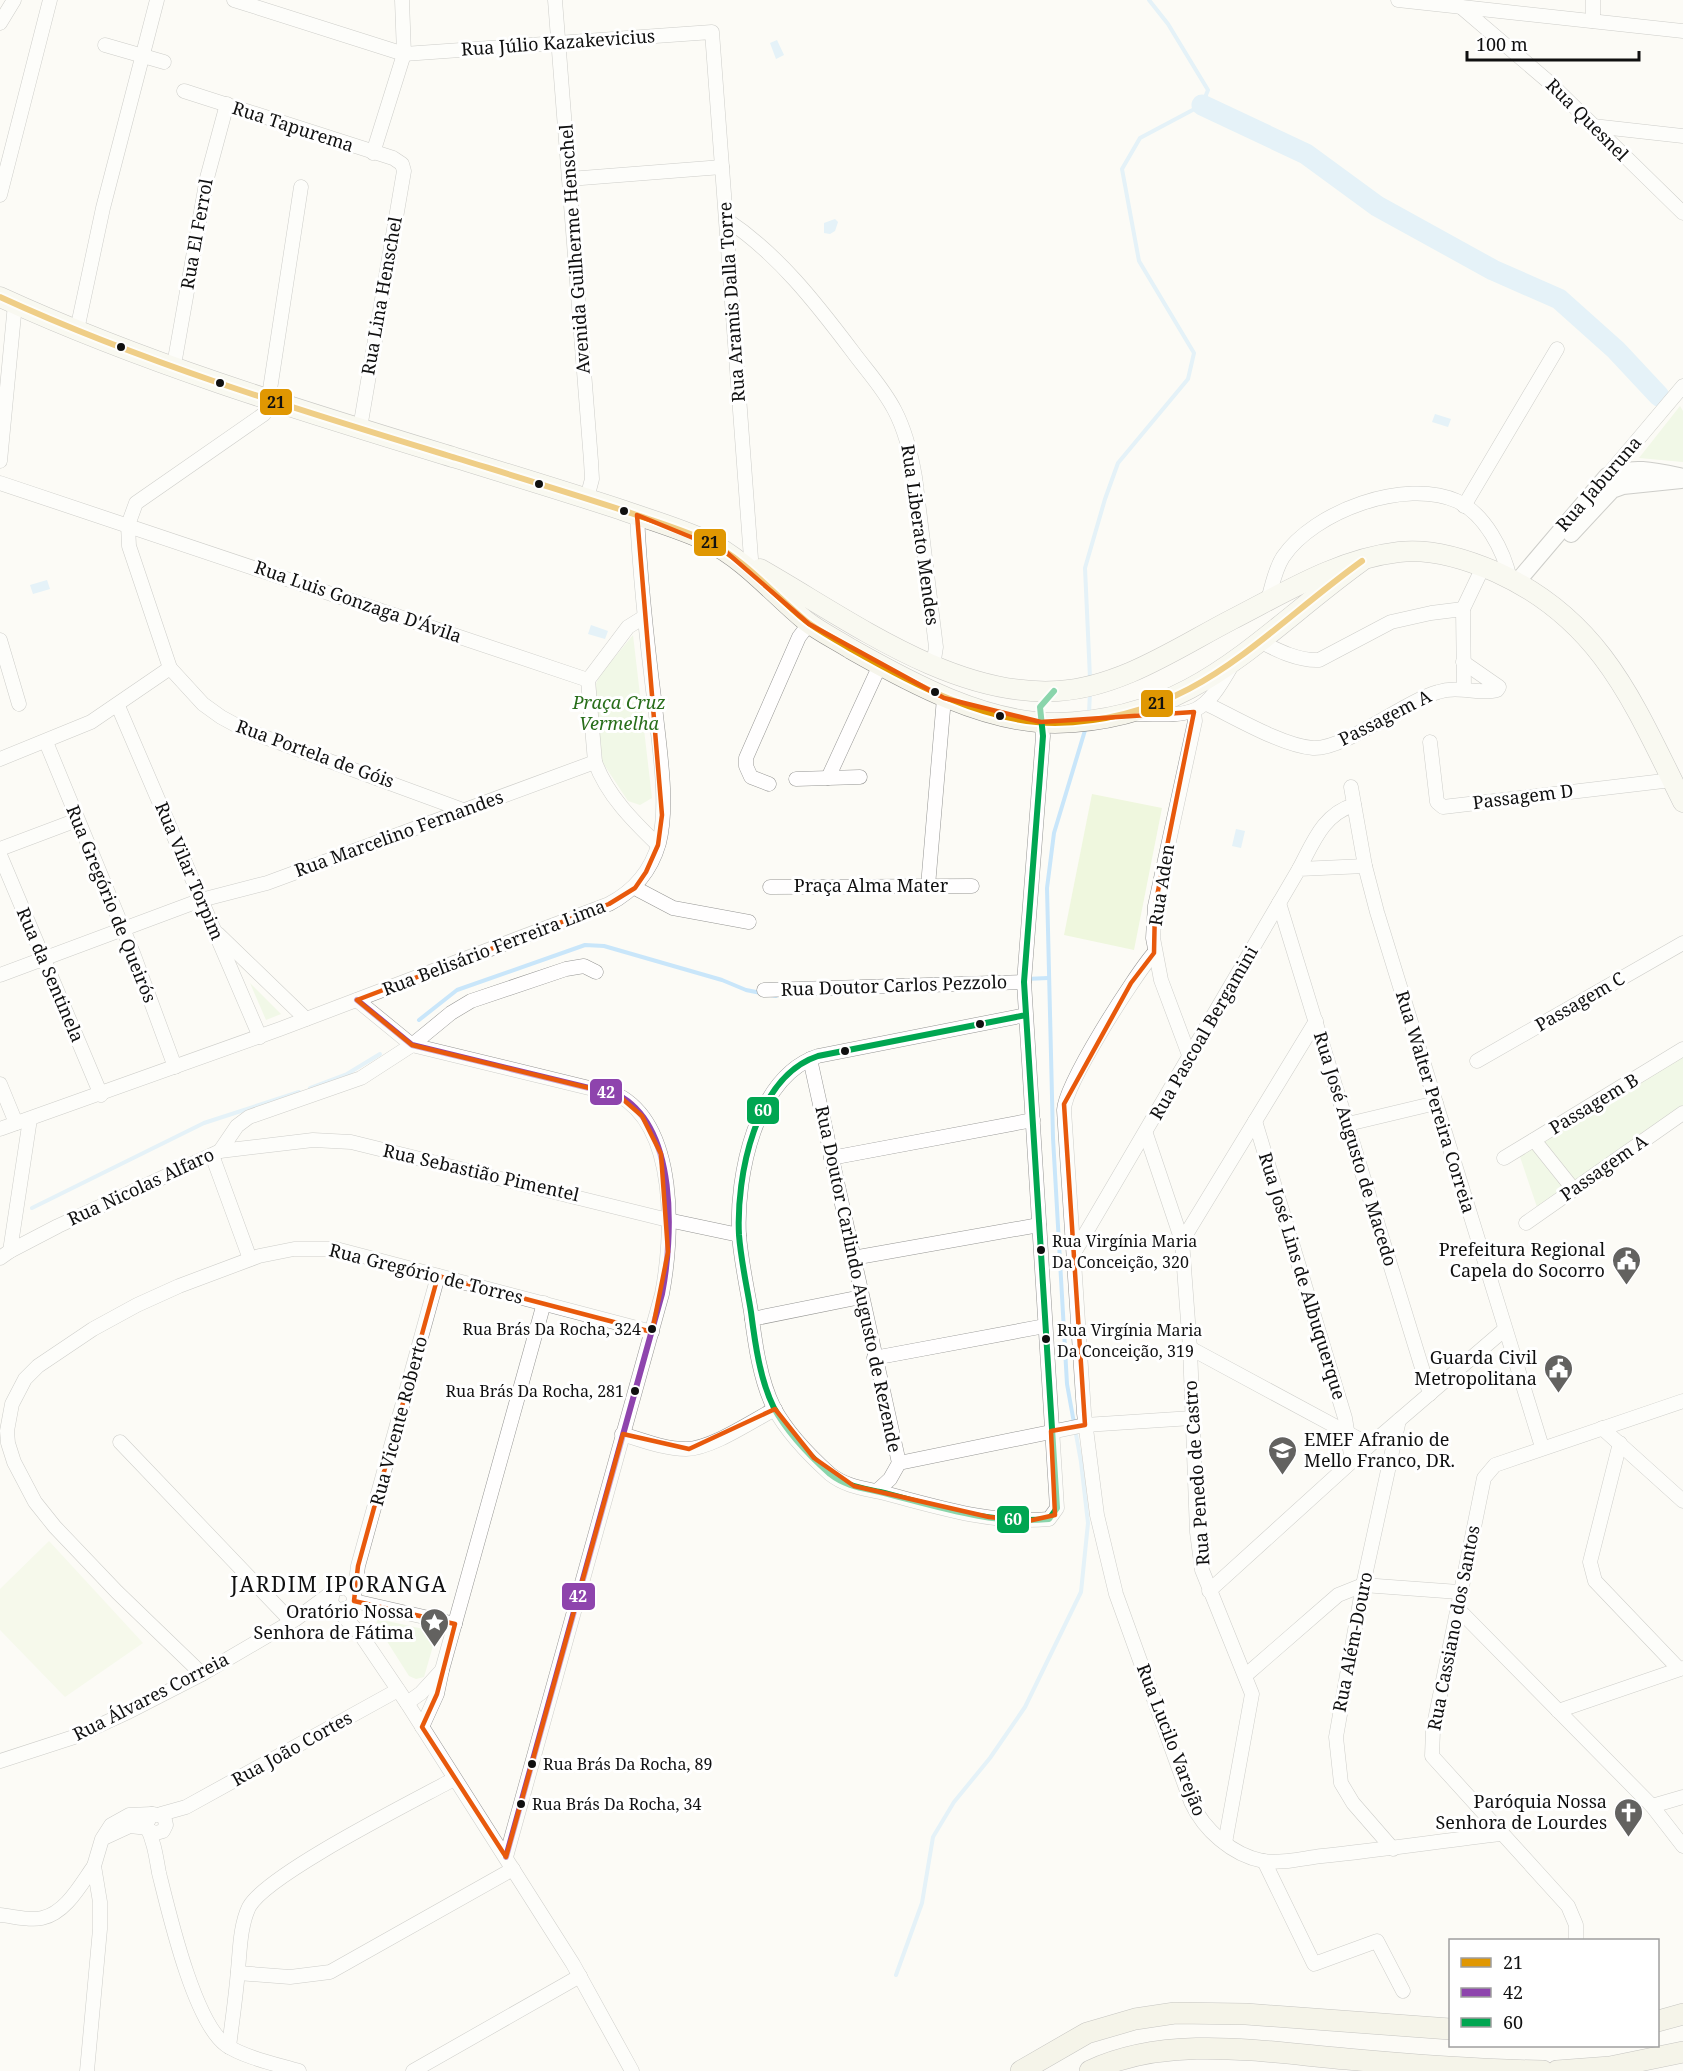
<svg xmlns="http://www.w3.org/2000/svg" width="1683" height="2071" font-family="'Noto Serif',serif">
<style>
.green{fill:#e5f3d4}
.pitch{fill:#eff7de}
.water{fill:#c9e6fa}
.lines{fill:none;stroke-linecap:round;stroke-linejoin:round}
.stream{stroke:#c9e6fa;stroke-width:4}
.river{stroke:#c9e6fa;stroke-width:21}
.minor-casing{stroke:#969694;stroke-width:15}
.tertiary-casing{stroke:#969694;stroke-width:18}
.secondary-casing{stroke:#8d8c8a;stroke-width:21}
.primary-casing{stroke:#848381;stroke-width:22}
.minor{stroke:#fffefe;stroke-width:14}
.tertiary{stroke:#fffefe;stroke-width:16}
.secondary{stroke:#f6f5eb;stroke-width:20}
.primary{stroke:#eeeada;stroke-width:21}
.bus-1-casing{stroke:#fff;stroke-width:10}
.bus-2-casing{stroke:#fff;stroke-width:10}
.bus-3-casing{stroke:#fff;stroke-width:10}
.bus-1{stroke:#e09702;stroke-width:6}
.bus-2{stroke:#8e44ad;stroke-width:6}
.bus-3{stroke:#00a651;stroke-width:6}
.marked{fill:none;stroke:#e8590c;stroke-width:4.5;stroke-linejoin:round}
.bus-dot{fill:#101010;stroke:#fff;stroke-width:2}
.labels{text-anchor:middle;stroke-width:6;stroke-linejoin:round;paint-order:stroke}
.bus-label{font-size:16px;fill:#101010;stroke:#fff;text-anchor:start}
.street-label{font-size:18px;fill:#101010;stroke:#fff}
.park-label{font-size:18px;font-style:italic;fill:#286e1a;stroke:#fff}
.poi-label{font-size:18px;fill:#101010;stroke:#fff;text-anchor:end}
.quarter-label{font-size:21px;letter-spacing:1.5px;fill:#101010;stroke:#fff}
.line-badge{stroke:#fff;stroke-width:2}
.badge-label{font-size:16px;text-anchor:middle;font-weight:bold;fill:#fff}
.pale-badge-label{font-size:16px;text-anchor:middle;font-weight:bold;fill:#111}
</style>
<rect width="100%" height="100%" fill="#fcfbf6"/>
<g class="green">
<path d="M1680,406L1683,411V462L1639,458Z"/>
<path d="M633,635L652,798L640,805L628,801L601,760L595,686L600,675Z"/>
<path d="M250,983L281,1014L266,1020Z"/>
<path d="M1683,1052V1105L1537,1207L1519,1154Z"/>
<path d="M378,1619L437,1632L424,1677L416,1679L409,1676L376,1624Z"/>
</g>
<g class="pitch">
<path d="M1092,794L1162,808L1134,950L1064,935Z"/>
<path d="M49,1541L143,1643L65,1697L0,1630V1589Z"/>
</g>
<g class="water">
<path d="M777,40L784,55L776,59L770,43Z"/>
<path d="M835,219L838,222L835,231L830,234L824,233V223Z"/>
<path d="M1435,414L1451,419L1448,427L1432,422Z"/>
<path d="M47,580L50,589L33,594L30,585Z"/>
<path d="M591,625L608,631L605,639L588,634Z"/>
<path d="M1236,829L1245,831L1241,848L1232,846Z"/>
</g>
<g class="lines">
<g class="stream">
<path d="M1090,678L1085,568L1105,499L1118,463L1188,379L1194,353L1139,261L1122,169L1140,138L1202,105L1208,90L1168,24L1149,0"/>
<path d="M1089,714L1090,691"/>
<path d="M1026,979L1048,978"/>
<path d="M419,1020L457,990L585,945L604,946L722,980L746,990L776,996"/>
<path d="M310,1088L347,1074L380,1054"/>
<path d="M32,1208L204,1123L299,1092"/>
<path d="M896,1975L922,1903L933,1837L954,1802L990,1758L1025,1707L1081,1592L1088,1523L1081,1462L1067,1384L1053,1138L1047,888L1054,833L1086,727"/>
</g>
<path class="river" d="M1202,105L1306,154L1377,206L1493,270L1559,299L1616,350L1659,396"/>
<defs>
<g id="minor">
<path d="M234,0L404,54L712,32L752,572"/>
<path d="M555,0L591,461L592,479L587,498"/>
<path d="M1398,0L1683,31"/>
<path d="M1461,7L1550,83L1683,213"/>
<path d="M1593,21V0"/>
<path d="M0,23L14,0"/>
<path d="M105,45L164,62"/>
<path d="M184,91L393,158L402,164L404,171L360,428"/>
<path d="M1593,126L1683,136"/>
<path d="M373,153L404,54L402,0"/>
<path d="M569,179L722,167"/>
<path d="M301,187L267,409L264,414L136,503L128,525L129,546L170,668L203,704L221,717L245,730L463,810"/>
<path d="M0,195L50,0"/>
<path d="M727,220C778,254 816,303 853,352C867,371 884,389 895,411C906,432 911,454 915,477L936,647L933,666"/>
<path d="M77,330L103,208L157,0"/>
<path d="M174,365L207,178L227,104"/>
<path d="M0,461L15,304"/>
<path d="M1607,476L1683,386"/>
<path d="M0,483L588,680"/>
<path d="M1464,506L1557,349"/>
<path d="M1268,600C1272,586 1275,569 1283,557C1314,511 1405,478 1457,501C1485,514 1504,551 1510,579"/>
<path d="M644,617L628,627L588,680L595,762C607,795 633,821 658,845"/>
<path d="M0,640L19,704"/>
<path d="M1259,641C1277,650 1298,661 1319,660L1391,622L1431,613L1463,609"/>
<path d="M1464,688L1463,609L1483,567"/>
<path d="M1207,704C1234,717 1283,746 1313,748C1344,750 1403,702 1438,692C1459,685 1479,695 1497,690L1499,687L1463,662"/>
<path d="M118,706L260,1037"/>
<path d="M1138,714C1196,716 1203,716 1232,665"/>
<path d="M46,742L133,953L175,1067"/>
<path d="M1430,742L1437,802L1443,807L1672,780"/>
<path d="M0,759L91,722L170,668"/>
<path d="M828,778L880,665"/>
<path d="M796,779L860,777"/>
<path d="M769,784L751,777L746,766V758L799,637L809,624"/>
<path d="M1351,787L1365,866L1377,912L1542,1447"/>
<path d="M0,849L77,820"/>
<path d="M0,855L101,1095"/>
<path d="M1299,869C1313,843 1323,814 1354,805"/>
<path d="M928,886L944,698"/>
<path d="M770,887L972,886"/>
<path d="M635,888L673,908L749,922"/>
<path d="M1279,903L1430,1394"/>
<path d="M218,934L306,1019"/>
<path d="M1154,953C1134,976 1065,1084 1064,1110L1084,1413L1097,1515L1116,1594L1191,1802C1204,1830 1232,1855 1263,1861C1281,1864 1304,1858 1322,1856C1382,1850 1441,1841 1500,1834"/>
<path d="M0,975L201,900L267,883L595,762"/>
<path d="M764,990L1024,982"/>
<path d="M357,1000L412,1045L618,1095C678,1127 673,1237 662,1294L506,1857"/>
<path d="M1026,1015L818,1056C755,1077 736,1177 739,1235C741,1261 747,1287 751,1312C755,1343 760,1380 774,1408C787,1432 810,1456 830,1474C845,1486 862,1488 880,1492C936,1506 991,1525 1049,1519L1057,1508L1024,982L1043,736L1041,722"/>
<path d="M1189,1055L1161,980L1153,938L1155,906L1195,721L1194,712"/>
<path d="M810,1059L899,1463L890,1479L877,1491"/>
<path d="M1477,1061L1683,943"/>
<path d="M0,1084L16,1123"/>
<path d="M1255,1121L1345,1418L1352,1461"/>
<path d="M1348,1124L1436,1103"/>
<path d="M0,1129L280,1029L609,904C634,891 651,871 659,843C669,803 659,747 655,706C647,643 640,579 637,515"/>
<path d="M1146,1134L1182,1241L1190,1348L1197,1532L1202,1570L1252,1694L1225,1843"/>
<path d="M1534,1140L1574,1190"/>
<path d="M220,1151L313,1140L351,1142L668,1220L739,1235"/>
<path d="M212,1155L250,1259"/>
<path d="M831,1158L1033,1120"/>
<path d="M1504,1158L1683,1049"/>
<path d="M1526,1223L1683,1113"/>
<path d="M1182,1241L1316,1021"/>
<path d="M10,1251L30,1119"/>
<path d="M1074,1253L1299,869L1365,866"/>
<path d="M0,1258L10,1251L58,1226L220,1151L237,1126L249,1117L361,1078L412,1045L451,1013L471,1001L566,969L584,966L596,972"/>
<path d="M853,1258L1039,1225"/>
<path d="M752,1319L861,1297"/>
<path d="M1190,1348L1370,1445"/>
<path d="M874,1358L1045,1326"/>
<path d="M1602,1428L1683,1501"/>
<path d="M622,1434C642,1440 664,1449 686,1449C711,1449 752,1421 775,1409"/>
<path d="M120,1442L291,1621"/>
<path d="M1620,1443L1590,1562L1595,1581L1679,1669"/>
<path d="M899,1463L1085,1425L1192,1418"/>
<path d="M1209,1591L1370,1445L1504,1330"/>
<path d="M354,1597L358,1566L438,1276"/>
<path d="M354,1601L455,1624"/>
<path d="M1457,1608L1652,1806L1683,1846"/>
<path d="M339,1610L350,1608L354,1601L353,1594L346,1587L333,1590L331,1603L361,1635L407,1703L573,1964L632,2071"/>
<path d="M202,1674L117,1592L55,1527L35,1502L14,1462L8,1443L7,1431L12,1404L25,1379L38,1366L93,1329L137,1305L179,1286L259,1256L294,1249H336L652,1332"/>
<path d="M1246,1675L1338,1595L1363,1585L1459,1592"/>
<path d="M407,1703L421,1693L442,1670"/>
<path d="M1558,1711L1683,1668"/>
<path d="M422,1727L437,1694L442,1670L544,1303"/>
<path d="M0,1761L74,1737L126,1713L202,1674L296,1619L331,1593"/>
<path d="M1652,1806L1683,1797"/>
<path d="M161,1814L186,1807L398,1690"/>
<path d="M150,1831L156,1833L163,1831L166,1825L164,1816L152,1814L146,1825C154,1841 156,1856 159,1873C169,1913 194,2022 226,2045C243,2057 279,2065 299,2071"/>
<path d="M104,1838L130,1826L148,1828"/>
<path d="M1393,1849L1353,1803L1341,1783L1336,1737L1363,1585L1399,1420"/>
<path d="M1264,1861L1314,1964L1377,1941L1403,1991"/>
<path d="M0,1915C13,1916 29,1921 42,1918C66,1913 81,1884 94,1866"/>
<path d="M1576,1940V1925L1568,1906L1432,1756L1433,1730L1484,1478L1495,1465L1683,1401"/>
<path d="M238,1973L290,1977L330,1972L513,1869"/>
<path d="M229,2047C232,2022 236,1996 238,1970C240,1950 240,1926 249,1907C267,1874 414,1801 454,1779"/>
<path d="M87,2071L100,1929V1902L94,1866L102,1839L111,1825L129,1815L152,1814"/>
<path d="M413,2071L580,1976"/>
</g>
<g id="tertiary">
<path d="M1571,534L1612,490L1623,486L1681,480"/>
<path d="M1517,582L1607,476C1633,465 1656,471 1683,477"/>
</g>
<g id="secondary">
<path d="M0,297C146,364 302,411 456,458C511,475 567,492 622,510C650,520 679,528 707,541C746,560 773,594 806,621C820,632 837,640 851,649C911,683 985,723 1055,723C1194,721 1258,636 1362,561"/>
<path d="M760,569C848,619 953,698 1058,691C1121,687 1177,648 1231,620C1284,593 1338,559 1399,552C1432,548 1466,559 1496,572C1602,620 1634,704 1683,802"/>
</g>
<g id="primary">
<path d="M1658,2021L1683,2014"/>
<path d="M1021,2071L1087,2033L1135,2019L1175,2013L1246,2014L1450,2029"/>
<path d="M1090,2071C1168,2034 1264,2052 1347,2059C1412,2065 1477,2070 1543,2071"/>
<path d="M1557,2071L1610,2067L1683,2052"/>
</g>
</defs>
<use href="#minor" class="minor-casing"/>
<use href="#tertiary" class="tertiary-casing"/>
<use href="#secondary" class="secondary-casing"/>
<use href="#primary" class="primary-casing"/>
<use href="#minor" class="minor"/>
<use href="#tertiary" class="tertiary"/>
<use href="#secondary" class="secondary"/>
<use href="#primary" class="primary"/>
<defs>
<path id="bus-1" d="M0,297C146,364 302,411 456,458C511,475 567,492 622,510C650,520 679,528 707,541C746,560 773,594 806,621C820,632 837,640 851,649C911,683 985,723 1055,723C1194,721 1258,636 1362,561"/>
<path id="bus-2" d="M357,1000L412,1045L618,1095C678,1127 673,1237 662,1294L506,1857"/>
<path id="bus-3" d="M1026,1015L818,1056C755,1077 736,1177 739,1235C741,1261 747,1287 751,1312C755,1343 760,1380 774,1408C787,1432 810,1456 830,1474C845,1486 862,1488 880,1492C936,1506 991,1525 1049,1519L1057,1508L1024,982L1043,736L1040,707L1054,691"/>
</defs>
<use href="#bus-1" class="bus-1-casing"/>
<use href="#bus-2" class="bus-2-casing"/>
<use href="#bus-3" class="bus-3-casing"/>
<use href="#bus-1" class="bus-1"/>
<use href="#bus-2" class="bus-2"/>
<use href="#bus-3" class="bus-3"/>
</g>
<path d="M0 0H1683V2071H0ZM637,515L725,551L809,624L944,698L1041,722L1194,712L1155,906L1154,953L1131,983L1064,1104L1085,1425L1051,1431L1055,1515L1028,1521L989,1517L854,1486L814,1458L775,1409L689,1449L623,1434L506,1857L422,1727L437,1694L455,1624L354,1601L358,1566L438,1276L652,1332L668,1252L661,1154L642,1116L618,1095L412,1045L357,1000L609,904L635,888L646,872L658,845L662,815Z" fill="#fcfbf6" fill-opacity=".55" fill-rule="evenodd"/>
<path class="marked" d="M637,515L725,551L809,624L944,698L1041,722L1194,712L1155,906L1154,953L1131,983L1064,1104L1085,1425L1051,1431L1055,1515L1028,1521L989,1517L854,1486L814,1458L775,1409L689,1449L623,1434L506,1857L422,1727L437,1694L455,1624L354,1601L358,1566L438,1276L652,1332L668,1252L661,1154L642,1116L618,1095L412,1045L357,1000L609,904L635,888L646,872L658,845L662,815Z"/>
<defs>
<symbol id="civic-pin" viewBox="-11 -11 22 30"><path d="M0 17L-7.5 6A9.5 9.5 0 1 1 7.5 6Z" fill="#636260" stroke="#fff"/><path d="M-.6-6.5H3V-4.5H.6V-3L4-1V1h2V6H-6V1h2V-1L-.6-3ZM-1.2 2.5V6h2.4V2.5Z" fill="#fff"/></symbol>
<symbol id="school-pin" viewBox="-11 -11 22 30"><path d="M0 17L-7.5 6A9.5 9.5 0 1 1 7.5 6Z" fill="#636260" stroke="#fff"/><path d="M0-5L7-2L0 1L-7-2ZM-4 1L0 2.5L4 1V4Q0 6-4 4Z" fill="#fff"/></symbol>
<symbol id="sight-pin" viewBox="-11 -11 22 30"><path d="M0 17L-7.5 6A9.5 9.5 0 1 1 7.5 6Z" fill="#636260" stroke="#fff"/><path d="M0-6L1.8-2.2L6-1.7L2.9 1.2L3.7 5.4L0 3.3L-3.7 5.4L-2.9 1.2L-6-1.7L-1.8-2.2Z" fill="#fff"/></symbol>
<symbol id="church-pin" viewBox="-11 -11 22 30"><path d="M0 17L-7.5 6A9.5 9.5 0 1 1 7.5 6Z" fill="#636260" stroke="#fff"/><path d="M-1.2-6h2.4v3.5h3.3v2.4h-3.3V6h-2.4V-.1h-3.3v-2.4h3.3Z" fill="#fff"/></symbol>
</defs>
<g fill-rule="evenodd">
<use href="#civic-pin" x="1610" y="1244" width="33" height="45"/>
<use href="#civic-pin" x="1542" y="1352" width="33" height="45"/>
<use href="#school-pin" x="1266" y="1434" width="33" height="45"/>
<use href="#sight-pin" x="418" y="1606" width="33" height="45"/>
<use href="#church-pin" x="1612" y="1796" width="33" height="45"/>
</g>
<g class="bus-dot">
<circle cx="121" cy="347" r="5"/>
<circle cx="220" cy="383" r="5"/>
<circle cx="539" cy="484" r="5"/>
<circle cx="624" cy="511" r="5"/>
<circle cx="935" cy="692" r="5"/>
<circle cx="1000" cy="716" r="5"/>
<circle cx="980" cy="1024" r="5"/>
<circle cx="845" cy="1051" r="5"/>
<circle cx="1041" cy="1250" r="5"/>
<circle cx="652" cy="1329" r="5"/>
<circle cx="1046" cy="1339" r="5"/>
<circle cx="635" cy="1391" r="5"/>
<circle cx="532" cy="1764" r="5"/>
<circle cx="521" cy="1804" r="5"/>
</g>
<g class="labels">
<g class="bus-label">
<text x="1052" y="1247">Rua Virgínia Maria<tspan x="1052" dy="21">Da Conceição, 320</tspan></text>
<text x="641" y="1335" text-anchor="end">Rua Brás Da Rocha, 324</text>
<text x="1057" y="1336">Rua Virgínia Maria<tspan x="1057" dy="21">Da Conceição, 319</tspan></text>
<text x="624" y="1397" text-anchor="end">Rua Brás Da Rocha, 281</text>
<text x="543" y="1770">Rua Brás Da Rocha, 89</text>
<text x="532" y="1810">Rua Brás Da Rocha, 34</text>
</g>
<g class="street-label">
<text transform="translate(558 43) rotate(-4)" y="6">Rua Júlio Kazakevicius</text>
<text transform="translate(1587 120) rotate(45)" y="6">Rua Quesnel</text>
<text transform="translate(293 127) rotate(18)" y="6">Rua Tapurema</text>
<text transform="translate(197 234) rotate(-80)" y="6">Rua El Ferrol</text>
<text transform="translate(575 249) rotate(-94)" y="6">Avenida Guilherme Henschel</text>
<text transform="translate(382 296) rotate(-80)" y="6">Rua Lina Henschel</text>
<text transform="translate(732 302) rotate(-94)" y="6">Rua Aramis Dalla Torre</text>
<text transform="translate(1599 484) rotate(-49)" y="6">Rua Jaburuna</text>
<text transform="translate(920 535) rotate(82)" y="6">Rua Liberato Mendes</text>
<text transform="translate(358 602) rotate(19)" y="6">Rua Luis Gonzaga D'Ávila</text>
<text transform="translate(1385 718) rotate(-27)" y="6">Passagem A</text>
<text transform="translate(315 754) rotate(20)" y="6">Rua Portela de Góis</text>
<text transform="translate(1523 797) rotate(-7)" y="6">Passagem D</text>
<text transform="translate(399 834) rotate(-20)" y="6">Rua Marcelino Fernandes</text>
<text transform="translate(189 871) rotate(67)" y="6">Rua Vilar Torpim</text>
<text transform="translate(1162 885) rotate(-81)" y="6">Rua Aden</text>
<text x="871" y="892">Praça Alma Mater</text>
<text transform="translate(111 904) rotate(68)" y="6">Rua Gregório de Queirós</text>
<text transform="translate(494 948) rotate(-21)" y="6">Rua Belisário Ferreira Lima</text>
<text transform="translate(50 975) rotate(67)" y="6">Rua da Sentinela</text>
<text transform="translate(894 986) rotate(-2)" y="6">Rua Doutor Carlos Pezzolo</text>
<text transform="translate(1580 1002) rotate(-30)" y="6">Passagem C</text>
<text transform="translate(1204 1033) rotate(-60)" y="6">Rua Pascoal Bergamini</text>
<text transform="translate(1435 1102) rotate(73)" y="6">Rua Walter Pereira Correia</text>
<text transform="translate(1594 1104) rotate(-31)" y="6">Passagem B</text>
<text transform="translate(1355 1149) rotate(73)" y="6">Rua José Augusto de Macedo</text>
<text transform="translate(1604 1168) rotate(-35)" y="6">Passagem A</text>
<text transform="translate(481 1173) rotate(13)" y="6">Rua Sebastião Pimentel</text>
<text transform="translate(141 1187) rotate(-25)" y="6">Rua Nicolas Alfaro</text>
<text transform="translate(426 1274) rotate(14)" y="6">Rua Gregório de Torres</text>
<text transform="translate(1302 1276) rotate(73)" y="6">Rua José Lins de Albuquerque</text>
<text transform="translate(858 1279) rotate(78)" y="6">Rua Doutor Carlindo Augusto de Rezende</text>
<text transform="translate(399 1421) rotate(-75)" y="6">Rua Vicente Roberto</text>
<text transform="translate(1197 1473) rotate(-94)" y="6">Rua Penedo de Castro</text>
<text transform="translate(1454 1628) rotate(-79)" y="6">Rua Cassiano dos Santos</text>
<text transform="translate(1353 1642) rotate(-79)" y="6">Rua Além-Douro</text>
<text transform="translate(151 1697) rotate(-27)" y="6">Rua Álvares Correia</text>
<text transform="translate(1171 1740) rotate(69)" y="6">Rua Lucilo Varejão</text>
<text transform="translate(292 1749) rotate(-29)" y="6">Rua João Cortes</text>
</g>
<g class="park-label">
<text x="619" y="709">Praça Cruz<tspan x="619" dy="21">Vermelha</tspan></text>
</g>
<g class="poi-label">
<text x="1605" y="1256">Prefeitura Regional<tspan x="1605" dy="21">Capela do Socorro</tspan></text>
<text x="1537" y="1364">Guarda Civil<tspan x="1537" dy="21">Metropolitana</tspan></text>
<text x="1304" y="1446" text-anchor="start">EMEF Afranio de<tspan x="1304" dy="21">Mello Franco, DR.</tspan></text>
<text x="414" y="1618">Oratório Nossa<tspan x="414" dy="21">Senhora de Fátima</tspan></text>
<text x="1607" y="1808">Paróquia Nossa<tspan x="1607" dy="21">Senhora de Lourdes</tspan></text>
</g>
<g class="quarter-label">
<text x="339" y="1592">JARDIM IPORANGA</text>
</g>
</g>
<g class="line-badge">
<rect x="259" y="388" width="34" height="28" rx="6" fill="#e09702"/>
<rect x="693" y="528" width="34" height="29" rx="6" fill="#e09702"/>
<rect x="1140" y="689" width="34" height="29" rx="6" fill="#e09702"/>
<rect x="589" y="1078" width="34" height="28" rx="6" fill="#8e44ad"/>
<rect x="746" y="1096" width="34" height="29" rx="6" fill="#00a651"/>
<rect x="996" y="1505" width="34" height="29" rx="6" fill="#00a651"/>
<rect x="561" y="1582" width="35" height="29" rx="6" fill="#8e44ad"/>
</g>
<g class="badge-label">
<text x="606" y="1098">42</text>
<text x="763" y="1116">60</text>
<text x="1013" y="1525">60</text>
<text x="578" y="1602">42</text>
</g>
<g class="pale-badge-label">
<text x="276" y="408">21</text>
<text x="710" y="548">21</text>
<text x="1157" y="709">21</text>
</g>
<rect x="1449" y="1939" width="210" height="108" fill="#ffffff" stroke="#9f9f9f" stroke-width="1.5"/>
<rect x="1461" y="1958" width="30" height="9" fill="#e09702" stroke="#9f9f9f" stroke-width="1.5"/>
<text x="1503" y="1969" font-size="18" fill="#101010">21</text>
<rect x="1461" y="1988" width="30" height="9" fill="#8e44ad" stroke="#9f9f9f" stroke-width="1.5"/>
<text x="1503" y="1999" font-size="18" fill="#101010">42</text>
<rect x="1461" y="2018" width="30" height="9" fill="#00a651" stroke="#9f9f9f" stroke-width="1.5"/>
<text x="1503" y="2029" font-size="18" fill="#101010">60</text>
<path d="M1467 51v9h172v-9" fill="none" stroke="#101010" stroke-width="3"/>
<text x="1476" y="51" font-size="18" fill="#101010" stroke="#ffffff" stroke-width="4.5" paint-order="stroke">100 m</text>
</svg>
